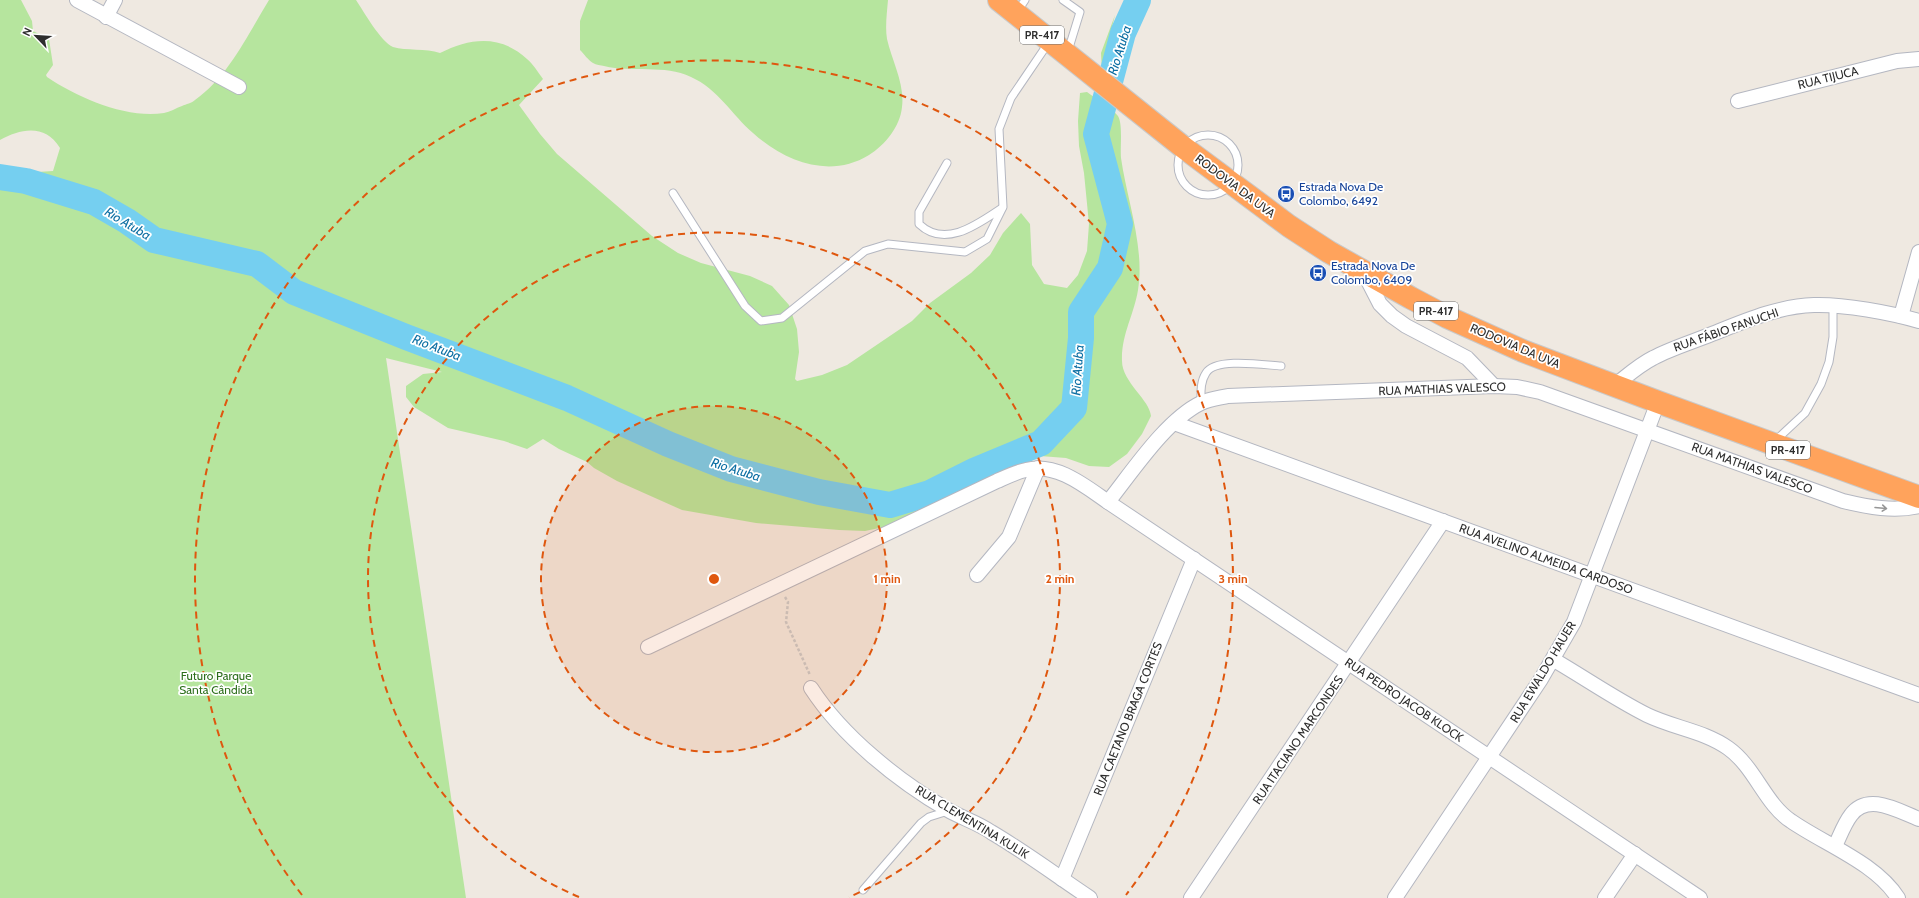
<svg xmlns="http://www.w3.org/2000/svg" width="1919" height="898" font-family="Cabin,sans-serif">
<style>
.green{fill:#b6e59e}
.lines{fill:none;stroke-linecap:round;stroke-linejoin:round}
.river{stroke:#75cff0;stroke-width:26}
.lane-casing{stroke:#b4b7c1;stroke-width:9}
.street-casing{stroke:#b4b7c1;stroke-width:16}
.highway-casing{stroke:#c9c9c9;stroke-width:24}
.path{stroke:#c9c9c9;stroke-width:2.5;stroke-dasharray:3 2;stroke-linecap:butt}
.lane{stroke:#fff;stroke-width:7}
.street{stroke:#fff;stroke-width:14}
.highway{stroke:#ffa35c;stroke-width:22}
.oneway{stroke:#969696}
.ring{fill:none;stroke:#df570e;stroke-width:2;stroke-dasharray:7 5}
.labels{text-anchor:middle;stroke-width:3.5;stroke-linejoin:round;paint-order:stroke}
.shield{fill:#fff;stroke:#6d6d6d;stroke-width:1}
.shield-label{font-size:11px;font-weight:bold;fill:#2e2e2e}
.street-label{font-size:12px;fill:#2e2e2e;stroke:#fff}
.transit-label{font-size:12px;fill:#164399;stroke:#fff;text-anchor:start}
.park-label{font-size:12px;fill:#2c6e1b;stroke:#fff}
.water-label{font-size:13px;font-style:italic;fill:#0d6fa3;stroke:#fff}
.centre{fill:#df570e;stroke:#fff;stroke-width:2}
.ring-label{font-size:12px;text-anchor:middle;font-weight:bold;fill:#df570e;stroke:#fff;stroke-width:3.5;stroke-linejoin:round;paint-order:stroke}
</style>
<rect width="100%" height="100%" fill="#efe9e1"/>
<g class="green">
<path d="M0,0H21L32,21L33,31L49,39L53,65L46,75L47,77C78,98 127,119 164,113C170,112 176,108 182,106C186,104 192,103 195,100C229,76 248,34 269,0H356C364,12 381,42 393,47C406,51 426,48 440,53C470,38 500,34 527,59C533,64 538,72 543,79L519,105L540,134L557,154L652,236L678,253L701,263L750,276L772,286L789,305L797,329L799,352L795,379L797,381L822,375L847,365L912,321L930,303L971,273L990,255L1003,233L1021,213L1030,224L1032,265L1044,284L1067,288L1078,275L1087,251L1089,224L1084,173L1079,146L1078,121L1080,93L1087,92C1095,98 1112,108 1118,116C1123,124 1120,148 1121,158C1127,200 1145,248 1138,290C1134,315 1121,335 1122,361C1122,382 1150,400 1151,416L1142,434L1127,454L1109,467L1089,466L1066,458L1040,456L992,475L901,521L884,527L865,531L839,530L756,523L682,510L617,481L594,468L587,462L559,449L543,439L527,449L504,441L448,428L414,407L406,397V386L423,374L442,372L386,358L466,898H0V165L37,172L53,171L60,148C46,124 21,128 0,140Z"/>
<path d="M588,0H888C887,12 885,27 887,39C892,61 905,84 902,107C900,127 885,145 869,155C830,179 785,162 753,133C732,115 718,89 691,77C664,64 633,73 604,66C601,65 596,65 593,63C588,60 584,54 580,50V21Z"/>
<path d="M1115,15L1108,43L1112,59L1102,71L1101,53Z"/>
</g>
<g class="lines">
<path class="river" d="M0,177L26,181L94,202L127,221L154,240L257,264L294,292L406,337L567,398L668,444L731,469L819,492L890,505L930,493L976,470L1041,443L1074,408L1081,338V312L1110,268L1120,224L1096,134L1123,33L1138,0"/>
<defs>
<g id="lane">
<path d="M1063,0L1080,12L1068,51"/>
<path d="M1017,12L1025,0"/>
<circle cx="1208" cy="165" r="30"/>
<path d="M947,163L919,212V224C945,249 978,224 1002,208"/>
<path d="M673,193L745,306L761,321L782,318L865,251L888,244L965,252L987,239L1003,207L999,129L1011,98L1049,42"/>
<path d="M1201,403C1201,393 1200,382 1206,373C1215,357 1265,365 1281,366"/>
<path d="M1775,441L1805,413L1821,384L1829,362L1833,337V306"/>
<path d="M863,890L921,823L929,817L948,811"/>
</g>
<g id="street">
<path d="M77,0L239,87"/>
<path d="M106,17L115,0"/>
<path d="M1738,101L1897,61L1919,59"/>
<path d="M1363,271L1380,304L1392,316L1406,326L1467,358L1494,386"/>
<path d="M1901,316L1919,252"/>
<path d="M1614,386C1627,376 1639,365 1653,358C1670,349 1689,343 1707,336C1740,323 1777,306 1814,305C1844,304 1891,313 1919,321"/>
<path d="M1174,423L1919,695"/>
<path d="M1108,502C1132,472 1166,420 1201,403C1209,399 1219,398 1228,396L1494,386L1517,387L1540,392L1843,501C1868,507 1894,512 1919,506"/>
<path d="M977,575L1009,537L1038,468"/>
<path d="M648,647L997,481C1006,477 1016,472 1026,470C1056,462 1085,486 1108,502L1700,898"/>
<path d="M1554,660C1585,678 1615,699 1647,715C1674,728 1704,731 1728,748C1755,767 1765,804 1791,821C1824,844 1876,863 1898,898"/>
<path d="M811,688C842,736 898,781 948,810C962,818 978,823 991,832C1025,852 1057,876 1090,898"/>
<path d="M1835,846C1840,836 1844,824 1851,815C1868,792 1898,811 1919,819"/>
<path d="M1062,879L1194,559"/>
<path d="M1191,898L1443,521"/>
<path d="M1395,898L1541,679L1574,622L1658,402"/>
<path d="M1605,898L1635,854"/>
</g>
<path id="highway" d="M999,0L1183,147L1289,226L1329,252L1411,298L1447,317L1523,351L1658,402L1919,497"/>
</defs>
<use href="#lane" class="lane-casing"/>
<use href="#street" class="street-casing"/>
<use href="#highway" class="highway-casing"/>
<path class="path" d="M785,597L788,602L786,622L810,675"/>
<use href="#lane" class="lane"/>
<use href="#street" class="street"/>
<use href="#highway" class="highway"/>
</g>
<defs><path id="oneway-shaft" d="M-6 0H5M1.5-3L5.5 0L1.5 3" fill="none" stroke-width="1.6" stroke-linecap="round" stroke-linejoin="round"/></defs>
<use class="oneway" href="#oneway-shaft" transform="translate(1881 508) rotate(5)"/>
<circle cx="714" cy="579" r="173" fill="#df570e" fill-opacity=".12"/>
<g class="ring">
<circle cx="714" cy="579" r="173"/>
<path d="M579 897A346 346 0 1 1 849 897"/>
<path d="M302 895A519 519 0 1 1 1126 895"/>
</g>
<defs>
<symbol id="bus-disc" viewBox="-11 -11 22 22"><circle r="9.5" fill="#1a4fb4" stroke="#fff"/><path d="M-5-6H5V4H4V6H2V4H-2V6H-4V4H-5ZM-3.5-4V0h7V-4ZM-3.5 1.2v1.5H-2V1.2ZM2 1.2v1.5H3.5V1.2Z" fill="#fff"/></symbol>
</defs>
<g fill-rule="evenodd">
<use href="#bus-disc" x="1276" y="184" width="20" height="20"/>
<use href="#bus-disc" x="1308" y="263" width="20" height="20"/>
</g>
<g class="labels">
<g class="shield">
<rect x="1020" y="26" width="44" height="18" rx="3"/>
<rect x="1414" y="302" width="44" height="18" rx="3"/>
<rect x="1766" y="441" width="44" height="18" rx="3"/>
</g>
<g class="shield-label">
<text x="1042" y="39">PR-417</text>
<text x="1436" y="315">PR-417</text>
<text x="1788" y="454">PR-417</text>
</g>
<g class="street-label">
<text transform="translate(1828 78) rotate(-14)" y="4">RUA TIJUCA</text>
<text transform="translate(1235 186) rotate(37)" y="4">RODOVIA DA UVA</text>
<text transform="translate(1726 330) rotate(-19)" y="4">RUA FÁBIO FANUCHI</text>
<text transform="translate(1515 346) rotate(23)" y="4">RODOVIA DA UVA</text>
<text transform="translate(1442 389) rotate(-2)" y="4">RUA MATHIAS VALESCO</text>
<text transform="translate(1752 468) rotate(20)" y="4">RUA MATHIAS VALESCO</text>
<text transform="translate(1546 559) rotate(20)" y="4">RUA AVELINO ALMEIDA CARDOSO</text>
<text transform="translate(1543 672) rotate(-59)" y="4">RUA EWALDO HAUER</text>
<text transform="translate(1404 700) rotate(34)" y="4">RUA PEDRO JACOB KLOCK</text>
<text transform="translate(1128 719) rotate(-68)" y="4">RUA CAETANO BRAGA CORTES</text>
<text transform="translate(1298 740) rotate(-56)" y="4">RUA ITACIANO MARCONDES</text>
<text transform="translate(972 822) rotate(31)" y="4">RUA CLEMENTINA KULIK</text>
</g>
<g class="transit-label">
<text x="1299" y="191">Estrada Nova De<tspan x="1299" dy="14">Colombo, 6492</tspan></text>
<text x="1331" y="270">Estrada Nova De<tspan x="1331" dy="14">Colombo, 6409</tspan></text>
</g>
<g class="park-label">
<text x="216" y="680">Futuro Parque<tspan x="216" dy="14">Santa Cândida</tspan></text>
</g>
<g class="water-label">
<text transform="translate(1119 50) rotate(-73)" y="5">Rio Atuba</text>
<text transform="translate(128 223) rotate(31)" y="5">Rio Atuba</text>
<text transform="translate(437 347) rotate(21)" y="5">Rio Atuba</text>
<text transform="translate(1077 370) rotate(-86)" y="5">Rio Atuba</text>
<text transform="translate(736 469) rotate(17)" y="5">Rio Atuba</text>
</g>
</g>
<circle cx="714" cy="579" r="6" class="centre"/>
<g class="ring-label">
<text x="887" y="583">1 min</text>
<text x="1060" y="583">2 min</text>
<text x="1233" y="583">3 min</text>
</g>
<g transform="translate(36 36) rotate(295)" stroke="#ffffff" stroke-width="3" paint-order="stroke">
<path d="M0-3L7 15L0 10L-7 15Z" fill="#2e2e2e"/>
<text y="-6" font-size="11" font-weight="bold" text-anchor="middle" fill="#2e2e2e">N</text>
</g>
</svg>
